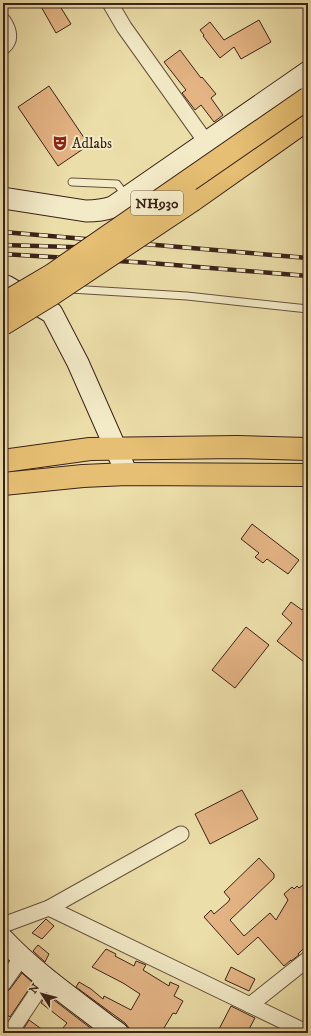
<svg xmlns="http://www.w3.org/2000/svg" width="311" height="1036" font-family="'IM FELL DW Pica',serif">
<style>
.building{fill:#e4b485;stroke:#3a2219}
.lines{fill:none;stroke-linecap:round;stroke-linejoin:round}
.lane-casing{stroke:#66513d;stroke-width:9}
.street-casing{stroke:#66513d;stroke-width:17}
.secondary-casing{stroke:#3a2219;stroke-width:23}
.primary-casing{stroke:#3a2219;stroke-width:24}
.highway-casing{stroke:#3a2219;stroke-width:24}
.lane{stroke:#f3eac7;stroke-width:7}
.street{stroke:#f3eac7;stroke-width:15}
.secondary{stroke:#f3eac7;stroke-width:21}
.primary{stroke:#e6bf74;stroke-width:22}
.highway{stroke:#e6bf74;stroke-width:22}
.rail-casing{stroke:#3a2219;stroke-width:4.5}
.rail{stroke:#f3eac7;stroke-width:3;stroke-dasharray:9;stroke-linecap:butt}
.highway-bridge-casing{stroke:#3a2219;stroke-width:24;stroke-linecap:butt}
.highway-bridge{stroke:#e6bf74;stroke-width:22}
.labels{text-anchor:middle;stroke-width:4;stroke-linejoin:round;paint-order:stroke}
.shield{fill:#f3eac7;stroke:#725e4d;stroke-width:1}
.shield-label{font-size:14px;font-weight:bold;fill:#3a2219}
.poi-label{font-size:15px;fill:#3a2219;stroke:#f3eac7;text-anchor:start}
</style>
<rect width="100%" height="100%" fill="#ecdea9"/>
<filter id="stains"><feTurbulence type="fractalNoise" baseFrequency=".005" numOctaves="4"/><feColorMatrix values="0 0 0 0 .2 0 0 0 0 .09 0 0 0 0 .02 0 0 0 .5 -.17"/></filter>
<radialGradient id="worn" r=".72"><stop offset=".6" stop-color="#630" stop-opacity="0"/><stop offset="1" stop-color="#630" stop-opacity=".3"/></radialGradient>
<g class="building">
<path d="M39,3H58L71,24L56,33Z"/>
<path d="M259,20L271,42L241,59L234,47L220,58L203,36L204,35L200,30L210,22L224,40Z"/>
<path d="M180,50L201,78L202,77L216,94L211,98L223,115L214,122L201,105L195,110L182,93L186,90L164,62Z"/>
<path d="M49,86L89,145L58,166L18,107Z"/>
<path d="M252,524L299,560L288,574L267,559L263,563L255,557L259,553L241,539Z"/>
<path d="M291,602L302,610L308,602V665L277,641L292,623L282,614Z"/>
<path d="M246,627L269,645L235,688L212,670Z"/>
<path d="M242,790L258,819L210,844L195,814Z"/>
<path d="M259,858L274,874V878L230,920L244,936L270,913L276,920L288,900L284,894L292,887L294,889L297,886L299,888L303,885L308,890V944L298,954L299,955L291,961V960L284,966L258,937L238,955L204,917L211,910L214,914L228,902L230,899L224,892Z"/>
<path d="M46,919L54,926L42,939L32,933Z"/>
<path d="M38,945L49,954L45,962L33,951Z"/>
<path d="M106,949L116,954L115,956L134,966L136,961L146,965L143,970L169,986L170,982L179,986L174,996L183,1001L176,1014L173,1013L161,1033H138L129,1028L125,1023L76,987L79,982L91,989L103,999L104,996L131,1010L140,994L123,983L92,967Z"/>
<path d="M231,967L255,979L249,991L225,980Z"/>
<path d="M22,973L33,983L10,1017L3,1012V993L7,992L10,989Z"/>
<path d="M47,994L50,997L97,1033H59L67,1023L41,1003Z"/>
<path d="M231,1006L255,1018L247,1033H217Z"/>
<path d="M29,1020L47,1033H21Z"/>
</g>
<g class="lines">
<defs>
<g id="lane">
<path d="M72,182L117,184L126,196"/>
<path d="M70,289L187,296L308,309"/>
</g>
<g id="street">
<path d="M110,3L124,27L206,142"/>
<path d="M3,21C9,30 12,39 3,47"/>
<path d="M49,908L308,1033"/>
<path d="M3,925L49,908L181,834"/>
<path d="M3,984L22,957"/>
<path d="M250,1005L308,959"/>
<path d="M10,1033L46,979"/>
</g>
<g id="secondary">
<path d="M3,198L86,211C96,211 104,210 113,207L308,72"/>
<path d="M3,287L6,286L52,313L78,363L127,474"/>
<path d="M3,939C34,972 72,998 108,1026L118,1033"/>
</g>
<g id="primary">
<path d="M3,461L90,449L237,447L308,449"/>
<path d="M3,484L83,476L127,474L308,475"/>
</g>
<path id="highway" d="M193,200L308,119"/>
</defs>
<use href="#lane" class="lane-casing"/>
<use href="#street" class="street-casing"/>
<use href="#secondary" class="secondary-casing"/>
<use href="#primary" class="primary-casing"/>
<use href="#highway" class="highway-casing"/>
<use href="#lane" class="lane"/>
<use href="#street" class="street"/>
<use href="#secondary" class="secondary"/>
<use href="#primary" class="primary"/>
<use href="#highway" class="highway"/>
<defs>
<g id="rail">
<path d="M3,232L308,258"/>
<path d="M3,245L137,249"/>
<path d="M3,254L150,263L308,276"/>
</g>
</defs>
<use href="#rail" class="rail-casing"/>
<use href="#rail" class="rail"/>
<defs>
<g id="highway-bridge">
<path d="M3,304L52,275L308,98"/>
<path d="M3,324L52,294L193,200"/>
</g>
</defs>
<use href="#highway-bridge" class="highway-bridge-casing"/>
<use href="#highway-bridge" class="highway-bridge"/>
</g>
<defs>
<symbol id="theatre-bare" viewBox="-9 -9 18 18"><path d="M-5-5.5Q0-4 5-5.5V0Q5 5 0 6Q-5 5-5 0ZM-3.3-2.5H-1v1.5H-3.3ZM1-2.5H3.3v1.5H1ZM-2.8 1Q0 5.5 2.8 1Z" fill="#8f2418" stroke="#f3eac7" stroke-width="2.5" paint-order="stroke"/></symbol>
</defs>
<g fill-rule="evenodd">
<use href="#theatre-bare" x="49" y="132" width="22" height="22"/>
</g>
<g class="labels">
<rect class="shield" x="131" y="191" width="52" height="24" rx="3"/>
<g class="shield-label">
<text x="157" y="208">NH930</text>
</g>
<g class="poi-label">
<text x="72" y="148">Adlabs</text>
</g>
</g>
<rect width="311" height="1036" fill="none" stroke="#ecdea9" stroke-width="16"/>
<rect x="4" y="4" width="303" height="1028" fill="none" stroke="#3a2219" stroke-width="2"/>
<rect x="8" y="8" width="295" height="1020" fill="none" stroke="#3a2219"/>
<g transform="translate(42 994) rotate(306)" stroke="#f3eac7" stroke-width="3" paint-order="stroke">
<path d="M0-3L7 15L0 10L-7 15Z" fill="#3a2219"/>
<text y="-6" font-size="11" font-weight="bold" text-anchor="middle" fill="#3a2219">N</text>
</g>
<rect width="100%" height="100%" filter="url(#stains)"/>
<rect width="100%" height="100%" fill="url(#worn)"/>
</svg>
